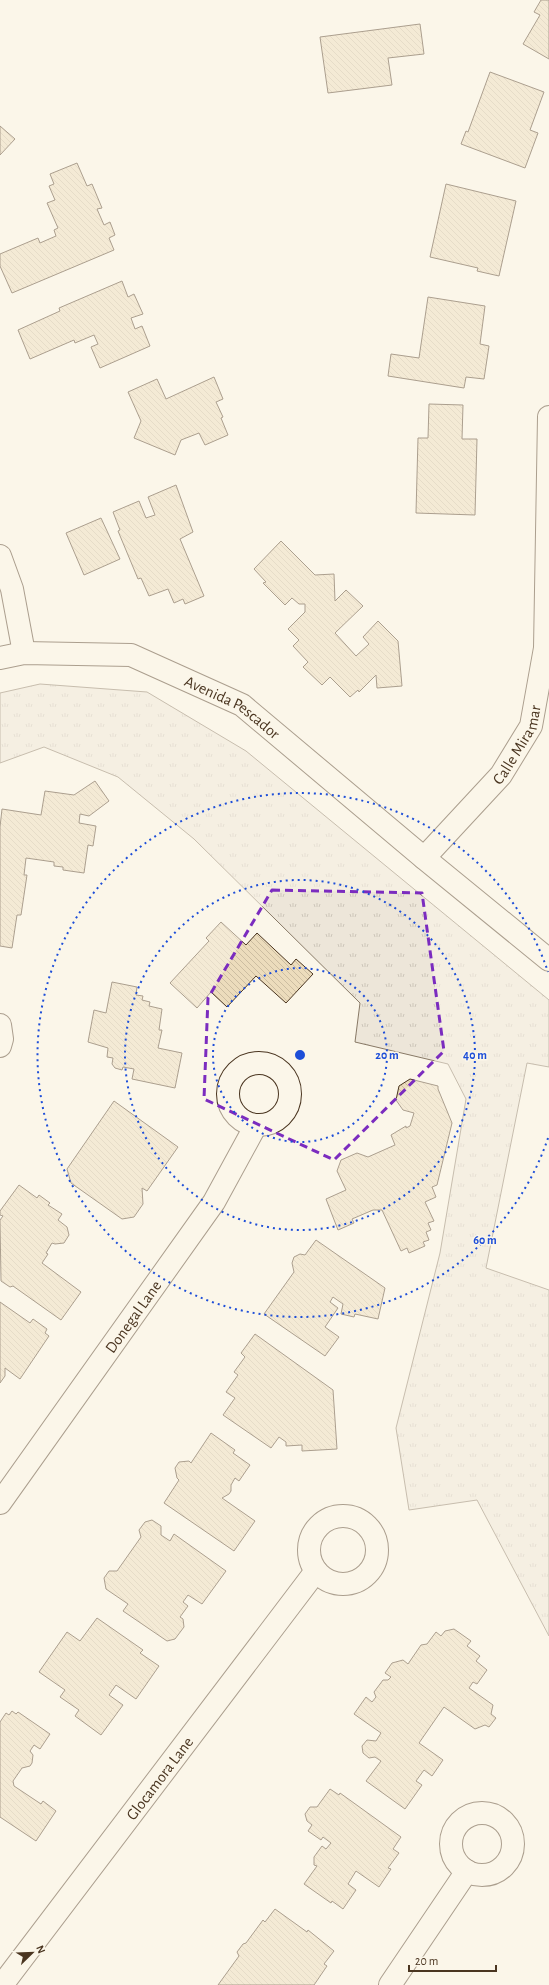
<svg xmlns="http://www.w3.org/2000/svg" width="549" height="1985" font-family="'Alegreya Sans',sans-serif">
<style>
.grass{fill:url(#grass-tufts);stroke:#887966}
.building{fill:url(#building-back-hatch);stroke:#4a3520}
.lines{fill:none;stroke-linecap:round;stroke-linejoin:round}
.street-casing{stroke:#4a3520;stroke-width:24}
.secondary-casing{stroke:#4a3520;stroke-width:24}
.street{stroke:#fbf6e9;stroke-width:22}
.secondary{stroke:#fbf6e9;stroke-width:22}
.marked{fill:none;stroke:#7b2cbf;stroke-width:3;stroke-dasharray:8 5;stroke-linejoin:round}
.ring{fill:none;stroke:#1d4ed8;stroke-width:2;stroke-dasharray:2 4}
.labels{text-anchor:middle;stroke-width:3;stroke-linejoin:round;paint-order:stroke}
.street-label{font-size:16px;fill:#4a3520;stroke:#fbf6e9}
.centre{fill:#1d4ed8;stroke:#fbf6e9;stroke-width:2}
.ring-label{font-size:12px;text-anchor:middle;font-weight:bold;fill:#1d4ed8;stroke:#fbf6e9;stroke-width:3;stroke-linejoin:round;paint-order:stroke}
</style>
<defs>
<pattern id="grass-tufts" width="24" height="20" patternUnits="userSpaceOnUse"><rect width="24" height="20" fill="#ede6d9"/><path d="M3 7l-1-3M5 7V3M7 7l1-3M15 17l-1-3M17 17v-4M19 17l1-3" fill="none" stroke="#cdc6ba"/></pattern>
<pattern id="building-back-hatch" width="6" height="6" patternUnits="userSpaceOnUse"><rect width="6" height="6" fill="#ecdcbc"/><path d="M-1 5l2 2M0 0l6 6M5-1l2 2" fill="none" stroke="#ccbda1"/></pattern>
</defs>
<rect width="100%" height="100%" fill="#fbf6e9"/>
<path class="grass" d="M40,684L147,692L246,751L549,1000V1067L527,1063L486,1268L549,1290V1636L477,1500L409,1510L396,1428L440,1253L466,1099L448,1064L355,1042L360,1003L194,839L118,777L44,747L0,763V693Z"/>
<g class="building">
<path d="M541,0H549V59L523,44L540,15L534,12Z"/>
<path d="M420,24L424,54L388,58L392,85L328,93L320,37Z"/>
<path d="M490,72L544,92L530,130L538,133L525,168L461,144L466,131L468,132Z"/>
<path d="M0,126L15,139L0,155Z"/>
<path d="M77,163L87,186L92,184L102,208L97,209L104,225L110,222L115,235L109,238L114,250L12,293L0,266V254L38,238L40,243L56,236L54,230L58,228L47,203L55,200L49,186L54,184L50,174Z"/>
<path d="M446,184L516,201L499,276L477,271L478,268L430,257Z"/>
<path d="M122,281L128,297L134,294L143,314L131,318L135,329L142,326L150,346L100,368L91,347L98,344L94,335L75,343L74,340L30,359L18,330L60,311L59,308Z"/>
<path d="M428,297L485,306L480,344L489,346L484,379L466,377L464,388L388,376L391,354L419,358Z"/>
<path d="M214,377L223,399L216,402L223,417L221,418L228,435L205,445L199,433L181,440L175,455L134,438L141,421L128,392L157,379L166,399Z"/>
<path d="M429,404L463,405L462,439H477L475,515L416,513L418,438H428Z"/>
<path d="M176,485L193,532L180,539L204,596L185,604L183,599L174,603L168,589L149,596L141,578L138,579L118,531L120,530L113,512L139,501L146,518L155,515L148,497Z"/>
<path d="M101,518L120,559L84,575L66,533Z"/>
<path d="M281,541L315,575L334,574L335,601L346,590L363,606L335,633L356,656L369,644L363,637L378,621L398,641L402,686L377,688L376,675L359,692L358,690L350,697L330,677L322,685L303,667L308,662L293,646L299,640L288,629L305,612V604H299L292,598L285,605L263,583L266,582L254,569Z"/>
<path d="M95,781L109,801L89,816L80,814L79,823L96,826L93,846L88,845L84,873L63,870V867L54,866V862L26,858L24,875H27L21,915H17L12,948L0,946V827L2,809L41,815L45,791L74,795Z"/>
<path d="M221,922L246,945L257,933L291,965L296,959L313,974L286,1003L256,976L227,1007L211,992L197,1008L170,983L209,941L206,938Z"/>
<path d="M112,982L137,987L136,995L143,996L142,1000L150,1002L149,1006L162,1009L159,1030H162L158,1048L182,1053L175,1088L132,1079L134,1069L123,1067L122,1070L115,1068L112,1064L113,1058L107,1057L108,1048L88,1042L94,1010L106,1013Z"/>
<path d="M410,1079L438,1086V1089L452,1123L437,1185L432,1187L436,1197L425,1202L434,1221L428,1223L431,1230L426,1232L429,1240L423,1242L425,1246L409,1253L407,1248L401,1251L382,1210H373L352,1219L354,1223L338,1230L326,1199L346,1190L337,1171L341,1160L357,1153L368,1157L395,1145L391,1135L406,1126V1128L410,1126L414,1113L403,1110L396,1100L399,1086Z"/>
<path d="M114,1101L178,1147L147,1191L142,1188L143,1204L134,1217L122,1219L71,1183L67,1169Z"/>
<path d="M19,1185L37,1198L39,1195L50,1203L48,1205L62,1214L58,1220L67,1227L69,1235L64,1243L55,1244L52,1243L46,1253L48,1254L42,1263L81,1292L61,1320L13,1286L10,1287L1,1281L0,1220L3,1216L0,1215V1211Z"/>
<path d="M316,1240L385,1288L378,1319L355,1314L354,1317L341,1314L343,1304L333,1297L330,1302L338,1308L325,1327L339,1337L325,1356L264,1314L294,1272L292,1263L294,1257L300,1254L305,1255Z"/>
<path d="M0,1302L30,1323L33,1319L47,1329L45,1333L49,1336L20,1379L5,1368V1376L0,1383Z"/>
<path d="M255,1334L333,1390L337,1449L302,1451V1445L286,1446V1442L279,1437L271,1448L223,1415L235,1398L226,1392L238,1375L234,1372L245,1357L241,1353Z"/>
<path d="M211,1433L235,1450L233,1453L250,1465L239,1481L235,1478L231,1485V1491L229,1494L222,1498L255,1521L234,1551L164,1503L179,1480L177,1478L175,1468L179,1462L189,1461L191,1463Z"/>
<path d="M152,1520L161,1526V1535L170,1541L174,1534L226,1571L202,1604L188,1595L183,1602L188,1606L180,1617L183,1619L184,1627L175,1639L167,1641L123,1611L128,1604L106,1589L104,1578L109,1571H117L141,1537L139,1530L145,1522Z"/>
<path d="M97,1618L143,1650L140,1653L159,1666L136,1699L116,1685L109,1695L123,1705L101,1735L75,1716L79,1710L60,1697L65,1690L39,1672L67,1632L80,1641Z"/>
<path d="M454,1629L471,1641L467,1646L480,1656L476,1661L487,1670L477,1684L473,1682L469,1688L493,1705L491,1714L496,1718L489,1727L485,1725L475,1729L444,1707L419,1743L443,1760L432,1776L424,1770L416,1781L422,1785L405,1809L366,1781L381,1761L375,1757L369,1758L363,1753L362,1746L367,1740L376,1741L381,1733L354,1714L366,1697L372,1702L376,1697L374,1692L383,1680H388L391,1677L385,1673L392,1663L403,1660L408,1664L421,1645L427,1644L436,1632L441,1636L445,1631Z"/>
<path d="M12,1711L16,1714L18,1712L50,1734L40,1749L34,1745L30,1751L33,1755L32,1763L30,1766L22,1768L13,1781L14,1786L41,1804L43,1801L56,1811L36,1841L0,1817V1722L6,1713L9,1715Z"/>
<path d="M330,1789L339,1795L340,1793L401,1837L393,1849L399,1853L388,1868L391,1869L379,1887L356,1871L348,1884L356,1890L343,1909L332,1901L331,1903L304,1884L317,1866L314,1865V1857L322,1846L326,1849L331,1843L323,1837L321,1840L308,1831L312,1825L307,1821L305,1814L310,1807H317Z"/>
<path d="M275,1909L307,1932L308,1930L334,1951L324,1964L327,1966L314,1985H218L239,1956L237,1952L243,1944L246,1943L263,1920L265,1922Z"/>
</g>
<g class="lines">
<defs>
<g id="street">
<path d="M0,556L12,589L24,653"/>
<path id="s1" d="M424,858L501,775L531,726L545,648L549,417"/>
<path d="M0,1025L2,1039L0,1046"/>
<circle cx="259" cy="1094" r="31"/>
<path id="s2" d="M0,1503L214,1202L256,1125"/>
<circle cx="343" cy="1550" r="34"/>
<circle cx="482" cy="1844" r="31"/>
<path id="s3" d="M2,1985L316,1571"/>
<path d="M390,1985L467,1871"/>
</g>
<g id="secondary">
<path id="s4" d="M0,658L24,653L131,655L242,705L424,858L549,960"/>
</g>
</defs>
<use href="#street" class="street-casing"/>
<use href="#secondary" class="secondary-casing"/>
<use href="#street" class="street"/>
<use href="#secondary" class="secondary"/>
</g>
<path d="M0 0H549V1985H0ZM272,890L422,893L444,1051L334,1160L204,1099L208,998Z" fill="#fbf6e9" fill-opacity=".55" fill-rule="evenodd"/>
<path class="marked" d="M272,890L422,893L444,1051L334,1160L204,1099L208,998Z"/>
<g class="ring">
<circle cx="300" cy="1055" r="87"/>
<circle cx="300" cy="1055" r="175"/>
<path d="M548 1138A262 262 0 1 1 548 972"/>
</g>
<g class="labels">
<g class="street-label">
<text dy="6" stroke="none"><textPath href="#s4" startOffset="246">Avenida Pescador</textPath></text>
<text dy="6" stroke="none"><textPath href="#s1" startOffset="148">Calle Miramar</textPath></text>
<text dy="6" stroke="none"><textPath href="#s2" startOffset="229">Donegal Lane</textPath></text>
<text dy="6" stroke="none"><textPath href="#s3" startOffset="260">Glocamora Lane</textPath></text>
</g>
</g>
<circle cx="300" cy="1055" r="6" class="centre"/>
<g class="ring-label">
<text x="387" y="1059">20 m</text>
<text x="475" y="1059">40 m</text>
<text x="485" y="1244">60 m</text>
</g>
<g transform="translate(32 1953) rotate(67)" stroke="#fbf6e9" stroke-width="3" paint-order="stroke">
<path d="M0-3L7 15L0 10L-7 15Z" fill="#4a3520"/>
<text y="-6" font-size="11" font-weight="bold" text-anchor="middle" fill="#4a3520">N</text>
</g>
<path d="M409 1965v6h87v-6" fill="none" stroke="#4a3520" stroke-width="2"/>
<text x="415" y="1965" font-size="12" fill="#4a3520" stroke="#fbf6e9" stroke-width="3" paint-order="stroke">20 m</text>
</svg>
